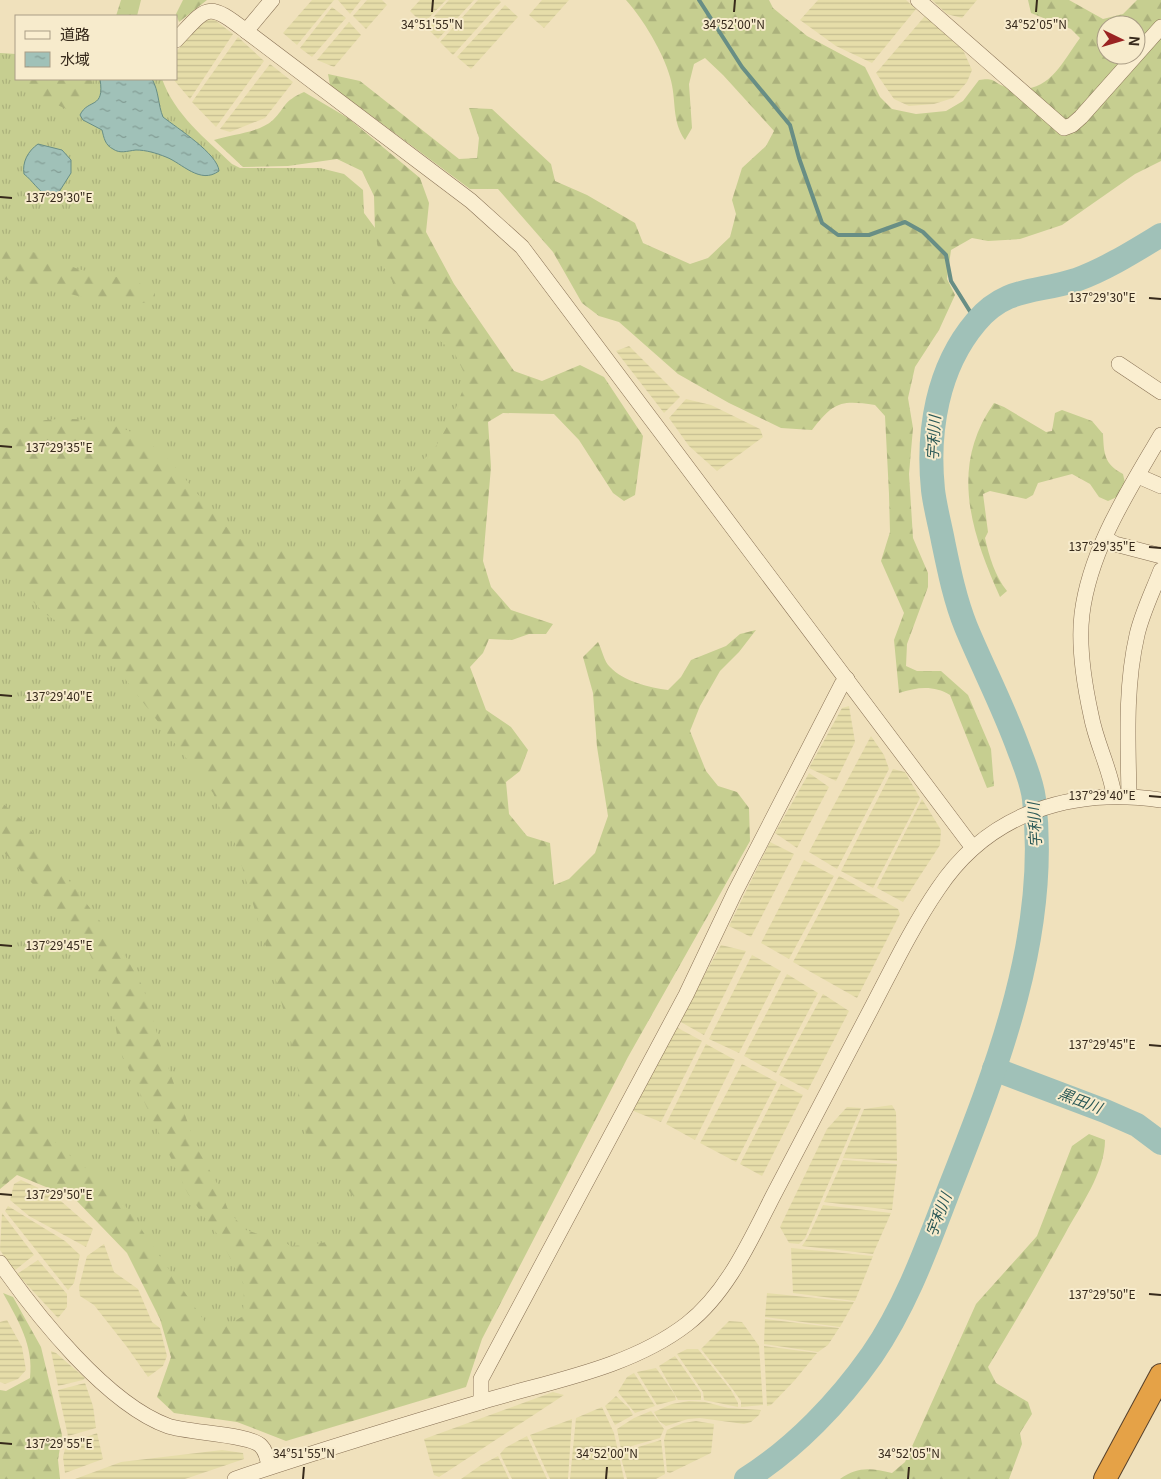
<svg xmlns="http://www.w3.org/2000/svg" width="1161" height="1479" font-family="Georgia,'Noto Sans JP',serif">
<style>
.farmland{fill:url(#farmland-rules)}
.grass{fill:url(#grass-tufts)}
.forest{fill:url(#forest-firs);fill-rule:evenodd}
.water{fill:url(#water-ripples);stroke:#688e85}
.lines{fill:none;stroke-linecap:round;stroke-linejoin:round}
.stream{stroke:#688e85;stroke-width:4}
.river{stroke:#a0c1b8;stroke-width:24}
.minor-casing{stroke:#887155;stroke-width:16}
.highway-casing{stroke:#553f2a;stroke-width:24}
.minor{stroke:#faeed0;stroke-width:15}
.highway{stroke:#e5a247;stroke-width:22}
.ticks{fill:none;stroke:#36291b;stroke-width:2}
.labels{text-anchor:middle;stroke-width:4;stroke-linejoin:round;paint-order:stroke}
.water-label{font-size:15px;font-style:italic;fill:#295755;stroke:#f7ebcc}
.ticks-label{font-size:12px;text-anchor:middle;fill:#36291b;stroke:#f7ebcc;stroke-width:4;stroke-linejoin:round;paint-order:stroke}
</style>
<defs>
<pattern id="farmland-rules" width="6" height="5" patternUnits="userSpaceOnUse" patternTransform="scale(1.25)"><rect width="6" height="5" fill="#e6dda9"/><path d="M0 2.5h6" fill="none" stroke="#c6be91"/></pattern>
<pattern id="grass-tufts" width="24" height="20" patternUnits="userSpaceOnUse" patternTransform="scale(1.25)"><rect width="24" height="20" fill="#c6ce90"/><path d="M3 7l-1-3M5 7V3M7 7l1-3M15 17l-1-3M17 17v-4M19 17l1-3" fill="none" stroke="#abb17c"/></pattern>
<pattern id="forest-firs" width="22" height="20" patternUnits="userSpaceOnUse" patternTransform="scale(1.25)"><rect width="22" height="20" fill="#c6ce90"/><path d="M5 1l3.5 6h-7zM16 11l3.5 6h-7z" fill="#abb17c"/></pattern>
<pattern id="water-ripples" width="26" height="14" patternUnits="userSpaceOnUse" patternTransform="scale(1.25)"><rect width="26" height="14" fill="#a0c1b8"/><path d="M2 4q2-2 4 0t4 0M15 11q2-2 4 0t4 0" fill="none" stroke="#839d95"/></pattern>
</defs>
<rect width="100%" height="100%" fill="#f0e1bc"/>
<g class="farmland">
<path d="M312,0H334L297,45L283,33Z"/>
<path d="M338,0H361L350,14Z"/>
<path d="M367,0H382L387,5L366,29L353,16Z"/>
<path d="M420,0H446L423,24L410,11Z"/>
<path d="M449,0H474L438,39L425,26Z"/>
<path d="M478,0H499L501,2L453,55L440,42Z"/>
<path d="M542,0H569L544,28L529,15Z"/>
<path d="M818,0H906L916,9L872,63L836,46L800,20Z"/>
<path d="M932,0H977L962,18L947,14Z"/>
<path d="M505,5L518,17L471,69L457,57Z"/>
<path d="M332,7L346,18L312,57L300,48Z"/>
<path d="M925,16L963,50L972,70L967,82L953,98L934,104L909,106L894,99L876,73Z"/>
<path d="M204,19L215,20L233,34L190,99L173,79H176V52Z"/>
<path d="M349,22L361,35L334,67L317,60Z"/>
<path d="M238,37L264,61L216,127L192,102Z"/>
<path d="M270,64L293,82L265,118L230,132L220,129Z"/>
<path d="M629,346L680,397L664,413L616,351Z"/>
<path d="M686,399L711,405L760,429L763,437L717,471L689,446L669,418Z"/>
<path d="M849,706L855,742L836,781L809,768L842,708Z"/>
<path d="M871,736L884,755L889,769L837,869L809,852Z"/>
<path d="M893,769L905,772L920,798L873,888L841,871Z"/>
<path d="M809,773L829,787L797,848L775,833Z"/>
<path d="M922,799L941,830L940,845L903,902L877,888Z"/>
<path d="M770,842L794,854L751,937L729,926Z"/>
<path d="M804,860L834,876L789,959L761,943Z"/>
<path d="M839,876L898,909L900,914L857,998L793,962Z"/>
<path d="M721,945L746,951L704,1035L679,1021Z"/>
<path d="M752,955L781,971L739,1053L709,1039Z"/>
<path d="M787,974L818,993L776,1073L744,1056Z"/>
<path d="M823,994L849,1011L808,1090L779,1075Z"/>
<path d="M676,1027L702,1041L661,1122L631,1110Z"/>
<path d="M706,1044L735,1060L695,1140L666,1124Z"/>
<path d="M742,1064L777,1082L736,1162L700,1143Z"/>
<path d="M781,1084L803,1095L762,1176L740,1164Z"/>
<path d="M892,1105L896,1112L897,1161L843,1158L864,1109Z"/>
<path d="M847,1107L861,1108L805,1238L799,1244L789,1243L780,1227L827,1129Z"/>
<path d="M843,1160L897,1164L892,1210L824,1202Z"/>
<path d="M21,1180L54,1195L93,1229L86,1247L29,1216L10,1200L14,1184Z"/>
<path d="M823,1205L891,1213L873,1254L802,1246L808,1237Z"/>
<path d="M8,1206L65,1241L80,1255L74,1283L68,1290L5,1211Z"/>
<path d="M2,1213L34,1255L14,1271L0,1250Z"/>
<path d="M104,1244L114,1272L138,1289L152,1322L160,1328L167,1356L163,1366L148,1377L127,1347L94,1305L80,1296L79,1287L87,1256Z"/>
<path d="M791,1248L873,1256L855,1301L793,1293Z"/>
<path d="M38,1260L67,1294V1307L58,1318L17,1274Z"/>
<path d="M767,1293L854,1302L840,1327L765,1317Z"/>
<path d="M765,1319L839,1328L828,1345L818,1352L764,1344Z"/>
<path d="M7,1320L22,1347L26,1370L18,1379L5,1384L0,1382V1322Z"/>
<path d="M729,1321L742,1322L759,1346L763,1405L741,1407V1401L731,1387L701,1349Z"/>
<path d="M764,1346L817,1353L795,1380L771,1405L767,1406Z"/>
<path d="M687,1349H698L731,1390L738,1403V1407L704,1400L703,1392L677,1354Z"/>
<path d="M51,1351L56,1353L85,1378L83,1380L58,1386Z"/>
<path d="M675,1356L701,1393V1400H678L659,1366Z"/>
<path d="M656,1368L675,1395L676,1400L657,1405L637,1372Z"/>
<path d="M634,1373L655,1406L635,1413L618,1392L627,1377Z"/>
<path d="M85,1383L93,1406L96,1428L68,1436L58,1390Z"/>
<path d="M553,1392L564,1395L439,1477L434,1475L424,1439Z"/>
<path d="M616,1396L629,1408L633,1415L615,1425L605,1406Z"/>
<path d="M689,1401L705,1402L728,1408L761,1410L759,1415L751,1422L744,1424L700,1418L688,1419L666,1426L659,1421L654,1412L672,1404Z"/>
<path d="M602,1407L614,1433L624,1479H570L576,1418Z"/>
<path d="M651,1411L664,1429L660,1438L621,1449L617,1429L634,1418Z"/>
<path d="M572,1419L568,1479H550L530,1435Z"/>
<path d="M696,1421L714,1424L711,1453L670,1473L667,1472L664,1440L667,1430L683,1423Z"/>
<path d="M97,1433L103,1459L65,1473L63,1457L66,1445Z"/>
<path d="M527,1436L547,1479H512L500,1454L505,1448Z"/>
<path d="M661,1440L665,1474L656,1479H627L621,1458L622,1452Z"/>
<path d="M222,1450L243,1453L244,1459L185,1479H75L121,1462Z"/>
<path d="M498,1456L509,1479H461L481,1465Z"/>
</g>
<path class="grass" d="M0,53L16,54V79H162C175,115 205,138 232,164L240,168H320L344,174L363,190L364,213L464,348L475,377L437,461L216,756L374,1200L357,1249L216,1339L0,1102Z"/>
<g class="forest">
<path d="M121,0H141L137,16H116Z"/>
<path d="M183,0H207L179,22L176,14Z"/>
<path d="M626,0H769L773,8L807,36L865,67L880,97L892,109L916,114L946,111L963,101L979,80C997,77 993,84 1007,87C1048,97 1060,65 1080,38L1071,29L1031,13L1028,0H1069L1103,19L1123,14L1137,0H1161V161L1135,174L1062,225L1020,239L988,241L972,238L951,250L947,279L955,295L939,330L915,367L908,398L913,428L909,474L913,538L928,573V587L907,644L906,666L917,671H941L968,695L991,749L994,786L987,788L950,695C934,685 917,687 899,693L894,640L904,613L881,561L890,532L889,494L885,416L875,405C840,400 834,402 812,430L781,428L729,403L678,374L619,322L599,316L582,303L553,252L498,189H470L330,85L328,74L360,81L459,159L477,158L479,138L469,108L492,109L551,164L555,181L587,195L635,223L643,243L690,264L708,258L730,237L736,214L732,200L742,168L766,146L774,131L723,75L705,58L694,64L689,84L692,128L685,140C671,120 677,100 670,77C663,52 643,19 626,0ZM1106,25H1136V55H1106Z"/>
<path d="M0,59L16,63V79H93L92,96L71,111L37,96L0,71Z"/>
<path d="M304,92L348,118L420,178L429,203L426,232L454,284L514,371L542,381L580,365L604,377L643,436L635,495L624,501L613,493L579,440L554,414L503,413L488,422L491,467L483,561L491,587L511,610L553,624L546,634H529L512,640L489,639L483,653L470,667L486,710L511,727L528,750L520,771L506,782L509,814L527,836L550,843L554,885L569,879L595,853L608,816L597,747L593,693L583,657L598,642C602,649 604,662 610,667C623,681 650,688 668,690L681,677L691,660L726,646L740,634L756,630L739,652L720,671L700,706L690,731L706,771L718,786L737,792L749,808L750,841L628,1057L482,1339L466,1387L286,1441L237,1422L174,1413L157,1397L171,1357L160,1319L127,1253L75,1199L17,1175L0,1189V1085L29,1119L76,1161L113,1188L205,1322L225,1327L243,1316L244,1285L220,1238L188,1194L120,1051L110,996L82,938L0,848V801L25,823L122,950L143,987L162,1050L196,1146L219,1187L229,1212L246,1230L264,1236H278L290,1246L310,1245L348,1238L360,1227L363,1214L353,1196L323,1156L313,1146L298,1114V1070L277,984L234,840L213,793L105,653L44,613L18,586L0,559V430C45,414 113,413 152,445C170,459 186,480 201,498C216,515 231,537 254,546C275,554 299,550 321,550C341,550 356,555 370,539L369,522L376,505L400,486L436,446L452,418L467,379L455,354L418,321L381,263L375,232L374,196L362,171L337,159L288,166L243,167L214,140C231,134 259,133 273,120C287,106 282,102 304,92Z"/>
<path d="M6,247L38,253L78,269L106,276L131,278L155,293V304L82,297L19,281L0,279V249Z"/>
<path d="M994,403L1004,407L1046,432L1052,431L1055,413L1062,410L1092,421L1103,434C1104,454 1104,464 1123,474L1125,483L1117,497L1108,501L1099,497L1090,484L1072,474L1038,483L1033,495L1026,499L990,491L983,494L988,532L985,538C989,556 995,576 1007,591L1000,597C971,532 949,467 994,403Z"/>
<path d="M1089,1134L1105,1140C1105,1173 1080,1206 1065,1234C1040,1279 1015,1323 988,1367L996,1383L1028,1402L1032,1414L1020,1433L1022,1444L1009,1479H840C858,1466 871,1468 892,1473L905,1462L976,1304L1037,1236L1072,1146Z"/>
<path d="M3,1293L13,1297L41,1347L62,1435L58,1460L60,1479H0V1390L6,1391L30,1378C34,1346 18,1320 3,1293Z"/>
</g>
<g class="water">
<path d="M100,79H152C159,91 158,105 163,117C177,128 218,154 219,171C200,185 182,163 166,157C156,153 146,150 136,150C127,151 120,154 113,149C105,145 104,138 102,130L83,120L80,115C88,98 105,110 100,79Z"/>
<path d="M38,144L62,150L71,160V173L59,192L48,196C38,191 33,181 24,174C22,162 28,151 38,144Z"/>
</g>
<g class="lines">
<path class="stream" d="M699,0L742,67L790,125L799,158L822,223L838,235H869L905,222L923,232L946,255L951,281L976,321"/>
<g class="river">
<path d="M994,1069L1105,1111L1137,1125L1161,1143"/>
<path d="M746,1479C795,1448 839,1402 872,1355C907,1304 928,1244 950,1187C998,1065 1050,933 1034,799C1032,782 1025,766 1019,750C1004,708 983,668 966,627C955,600 949,570 943,541C940,525 935,507 933,490C927,432 937,368 976,322C1006,286 1037,293 1076,280C1106,269 1133,252 1161,235"/>
</g>
<defs>
<g id="minor">
<path d="M272,0L246,31L471,201L522,247L973,848"/>
<path d="M918,0L1064,128L1072,125L1081,117L1161,27"/>
<path d="M176,40C208,6 207,1 246,31"/>
<path d="M1119,364L1161,392"/>
<path d="M1138,476L1161,486"/>
<path d="M1105,538L1115,544L1161,556"/>
<path d="M1114,795C1110,768 1096,743 1091,715C1084,683 1078,647 1082,614C1090,549 1129,490 1161,435"/>
<path d="M1129,795C1128,742 1125,687 1137,635C1142,613 1153,591 1161,570"/>
<path d="M0,1263C37,1316 107,1404 168,1426C188,1433 250,1434 261,1446C266,1451 268,1460 269,1467"/>
<path d="M481,1402V1379L686,995L735,892L842,684L847,679"/>
<path d="M235,1479C317,1451 401,1426 484,1401C551,1381 630,1368 687,1324C727,1293 750,1241 773,1196C806,1134 838,1071 871,1009C892,969 912,927 938,889C989,812 1073,787 1161,800"/>
</g>
<path id="highway" d="M1105,1479L1161,1375"/>
</defs>
<use href="#minor" class="minor-casing"/>
<use href="#highway" class="highway-casing"/>
<use href="#minor" class="minor"/>
<use href="#highway" class="highway"/>
</g>
<path class="ticks" d="M432,12L433,0M734,12L735,0M1036,12L1037,0M0,197L12,198M1149,298L1161,299M0,446L12,447M1149,547L1161,548M0,695L12,696M1149,796L1161,797M0,945L12,946M1149,1045L1161,1046M0,1194L12,1195M1149,1294L1161,1295M0,1443L12,1444M303,1479L304,1467M606,1479L607,1467M908,1479L909,1467"/>
<g class="labels">
<g class="water-label">
<text transform="translate(934 438) rotate(-87)" y="5">宇利川</text>
<text transform="translate(1035 825) rotate(-93)" y="5">宇利川</text>
<text transform="translate(1080 1101) rotate(21)" y="5">黒田川</text>
<text transform="translate(939 1215) rotate(-69)" y="5">宇利川</text>
</g>
</g>
<g class="ticks-label">
<text x="432" y="29">34°51'55"N</text>
<text x="734" y="29">34°52'00"N</text>
<text x="1036" y="29">34°52'05"N</text>
<text x="59" y="202">137°29'30"E</text>
<text x="1102" y="302">137°29'30"E</text>
<text x="59" y="452">137°29'35"E</text>
<text x="1102" y="551">137°29'35"E</text>
<text x="59" y="701">137°29'40"E</text>
<text x="1102" y="800">137°29'40"E</text>
<text x="59" y="950">137°29'45"E</text>
<text x="1102" y="1049">137°29'45"E</text>
<text x="59" y="1199">137°29'50"E</text>
<text x="1102" y="1299">137°29'50"E</text>
<text x="59" y="1448">137°29'55"E</text>
<text x="304" y="1458">34°51'55"N</text>
<text x="607" y="1458">34°52'00"N</text>
<text x="909" y="1458">34°52'05"N</text>
</g>
<rect x="15" y="15" width="162" height="65" fill="#f7ebcc" stroke="#aa9d85"/>
<rect x="25" y="31" width="25" height="8" fill="#faeed0" stroke="#aa9d85"/>
<text x="60" y="40" font-size="15" fill="#36291b">道路</text>
<rect x="25" y="52" width="25" height="15" fill="url(#water-ripples)" stroke="#aa9d85"/>
<text x="60" y="65" font-size="15" fill="#36291b">水域</text>
<g transform="translate(1121 40) rotate(95)"><circle r="24" fill="#f7ebcc" stroke="#aa9d85"/>
<path d="M0-4L9 19L0 12L-9 19Z" fill="#9a2322"/>
<text y="-8" font-size="14" font-weight="bold" text-anchor="middle" fill="#36291b">N</text>
</g>
</svg>
